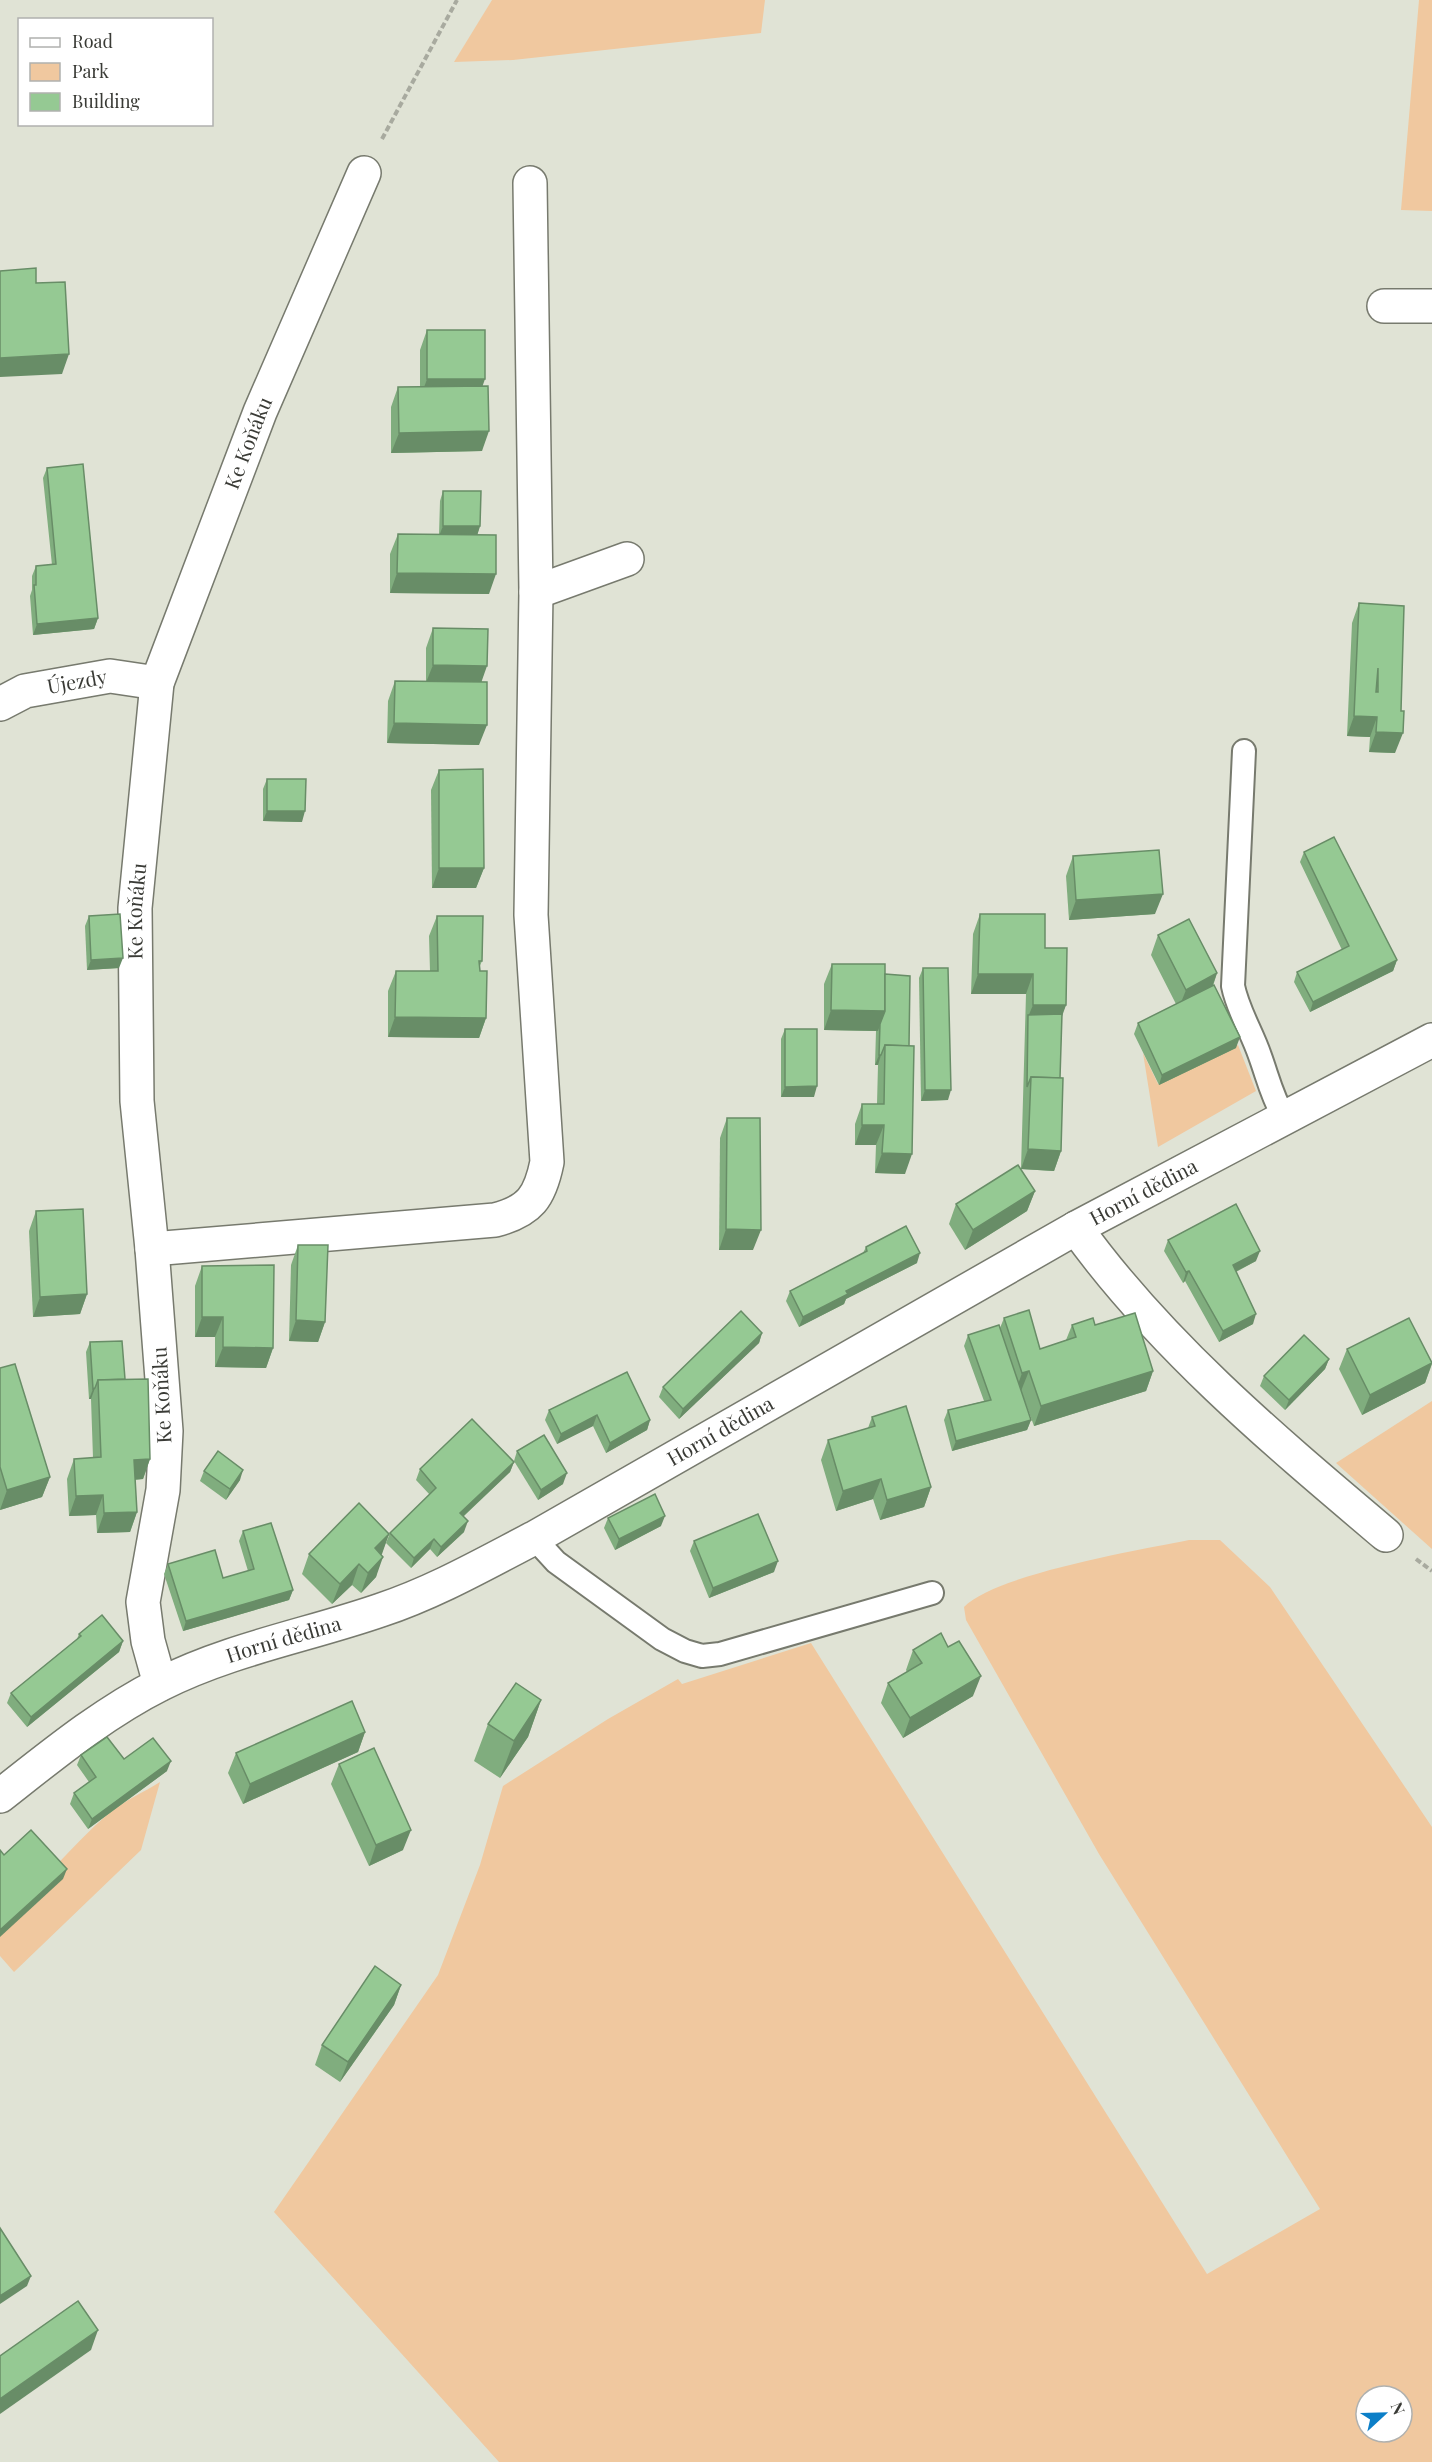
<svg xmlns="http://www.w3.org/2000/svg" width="1432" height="2462" font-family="'Playfair Display',serif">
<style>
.green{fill:#f0c89f;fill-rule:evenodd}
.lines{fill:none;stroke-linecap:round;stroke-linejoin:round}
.lane-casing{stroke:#777a6e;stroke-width:26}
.street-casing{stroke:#777a6e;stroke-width:36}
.path{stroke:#a8aa9f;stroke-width:4;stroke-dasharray:6 3;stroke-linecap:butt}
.lane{stroke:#fff;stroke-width:22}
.street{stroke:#fff;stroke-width:33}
.wall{fill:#80ad7e}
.shaded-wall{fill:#688d67}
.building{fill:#95c993;stroke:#688d67;stroke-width:1.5;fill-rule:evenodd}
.labels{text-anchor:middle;stroke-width:4.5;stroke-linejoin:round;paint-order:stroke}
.street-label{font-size:20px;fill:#3a3b36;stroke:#fff}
</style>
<rect width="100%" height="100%" fill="#e0e3d5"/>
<g class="green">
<path d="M492,0H765L761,33L513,60L454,62Z"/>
<path d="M1419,0H1432V211L1401,210Z"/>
<path d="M1238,1045L1256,1091L1158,1147L1143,1053L1158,1084Z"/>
<path d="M1432,1401V1549L1336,1463Z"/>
<path d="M1189,1540H1220L1270,1587L1432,1827V2462H499L274,2212L438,1975L480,1865L503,1786L608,1719L678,1679L682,1684L811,1643L1207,2274L1320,2209L1099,1854L966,1620L964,1607C996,1574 1140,1550 1189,1540ZM1366,2396H1402V2432H1366Z"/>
<path d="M160,1782L141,1850L14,1972L0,1956V1921C39,1887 70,1847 109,1813C124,1801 144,1792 160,1782Z"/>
</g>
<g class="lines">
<defs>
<g id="lane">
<path d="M1244,751L1233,986C1238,1011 1252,1032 1260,1056C1268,1078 1272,1097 1284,1117"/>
<path d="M534,1538L556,1562L662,1639L685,1651L702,1656L720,1654L932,1593"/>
</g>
<g id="street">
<path d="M1384,306H1432"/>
<path d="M536,592L627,559"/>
<path id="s1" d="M0,704L25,691L110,676L157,683"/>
<path d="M1076,1228C1160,1345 1276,1442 1386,1535"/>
<path d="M152,1249L495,1220C530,1211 540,1197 547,1162L531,915L536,592L530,183"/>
<path id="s2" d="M160,1684L148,1641L143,1602L163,1490L166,1431L152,1249L137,1101L135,908L157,683L260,412L364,173"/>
<path id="s3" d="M0,1796C51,1756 103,1713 161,1684C230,1649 309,1635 381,1610C435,1592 484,1564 534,1538L1076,1228L1432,1040"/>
</g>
</defs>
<use href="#lane" class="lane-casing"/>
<use href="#street" class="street-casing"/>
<g class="path">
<path d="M382,139L457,0"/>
<path d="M1416,1559L1432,1571"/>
</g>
<use href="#lane" class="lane"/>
<use href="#street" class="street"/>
</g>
<g class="wall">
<path d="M427,330L483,386L482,451L391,453V407L398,387H420V350Z"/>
<path d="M47,468L98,618L94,629L33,635L30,596L32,590V576L36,566L52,565L43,478Z"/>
<path d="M443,491L480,526L477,535L489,594L390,593V554L398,534L439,535L440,501Z"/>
<path d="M1359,603L1404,606L1395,753L1369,752L1370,737L1347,736L1352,623Z"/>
<path d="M433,628L482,682L479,745L387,743L388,701L395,681H426V648Z"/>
<path d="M439,770L484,868L476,888H432L431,790Z"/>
<path d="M267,779L302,822L263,821V789Z"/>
<path d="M1304,852L1397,960L1393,971L1310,1012L1294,982L1297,972L1342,950L1300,862Z"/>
<path d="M1073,856L1155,914L1069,920L1066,876Z"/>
<path d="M980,914L1045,948L1066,1005L1062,1014L1060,1078L1061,1151L1054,1171L1021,1169L1026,994H971L973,934Z"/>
<path d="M89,916L119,968L87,970L85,926Z"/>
<path d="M437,916L482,961L479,968L486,1018L479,1038L388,1037V991L396,971H430L429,936Z"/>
<path d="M1158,935L1217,973L1213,986L1236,1048L1159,1085L1134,1034L1138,1023L1176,1004L1151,955Z"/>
<path d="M832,964L885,974L905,1174L875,1173L876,1145H855V1124L862,1104H877L878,1065H875L876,1031L824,1030V984Z"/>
<path d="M923,968L948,1100L921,1101L919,978Z"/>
<path d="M785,1029L814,1097H781V1039Z"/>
<path d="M727,1118L753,1250H719L720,1138Z"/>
<path d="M1035,1191L1027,1211L965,1250L949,1224L956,1204Z"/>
<path d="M36,1211L87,1294L80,1314L33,1317L29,1231Z"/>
<path d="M1168,1240L1256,1261L1236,1272L1253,1324L1219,1342L1185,1281L1183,1283L1164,1251Z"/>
<path d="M298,1245L325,1322L318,1342L289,1341L291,1265Z"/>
<path d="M866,1247L917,1263L846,1299L844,1304L799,1327L786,1301L790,1291L863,1253Z"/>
<path d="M202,1266L273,1348L266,1368L215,1367V1337H195V1286Z"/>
<path d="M1004,1318L1040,1349L1066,1340L1072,1325H1095L1153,1371L1146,1391L1034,1426L1021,1391L1031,1420L1027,1430L952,1451L944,1420L948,1410L984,1401L964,1346L968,1335L1000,1328Z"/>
<path d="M762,1333L759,1343L679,1419L659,1397L663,1387Z"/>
<path d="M90,1342L125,1379L150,1459L143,1479L135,1480L137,1512L130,1532L97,1533L96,1515L69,1516L67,1479L74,1459L93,1458L91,1399H89L86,1352Z"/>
<path d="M1347,1349L1432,1362V1364L1425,1383L1362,1415L1339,1369Z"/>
<path d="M1329,1359L1325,1369L1285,1410L1260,1386L1264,1376Z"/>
<path d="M0,1368L50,1477L42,1497L0,1510Z"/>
<path d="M549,1410L650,1420L647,1430L606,1453L593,1426L557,1444L545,1420Z"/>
<path d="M872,1417L931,1487L924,1507L880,1520L873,1499L836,1511L821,1460L828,1440L868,1428Z"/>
<path d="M517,1451L563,1484L538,1500L514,1461Z"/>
<path d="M514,1462L510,1472L464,1516V1532L437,1557L430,1549L411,1568L386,1543L390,1533L430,1495L416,1480L420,1469Z"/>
<path d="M204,1471L240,1480L226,1500L200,1481Z"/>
<path d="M608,1518L661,1526L615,1550L604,1528Z"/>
<path d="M243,1531L293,1590L289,1600L183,1631L164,1574L168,1564L223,1578L248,1571L239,1541Z"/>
<path d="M389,1534L381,1555L376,1577L361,1593L352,1585L332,1604L302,1574L309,1554Z"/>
<path d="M694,1541L774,1572L709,1598L690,1551Z"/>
<path d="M79,1634L123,1641L119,1652L27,1727L7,1703L11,1693L77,1639Z"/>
<path d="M913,1650L973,1696L903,1738L881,1703L888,1683L907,1672L906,1670Z"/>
<path d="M541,1700L528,1737L500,1778L474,1761L488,1724Z"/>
<path d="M365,1732L358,1752L243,1804L228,1773L236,1753Z"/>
<path d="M81,1755L124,1759L167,1771L88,1829L70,1804L74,1793L89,1782L77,1765Z"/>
<path d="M339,1764L403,1850L369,1866L331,1784Z"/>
<path d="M401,1985L394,2005L340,2082L315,2065L322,2045Z"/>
</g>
<g class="shaded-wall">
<path d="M69,354L62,374L0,377V358Z"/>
<path d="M427,379H485L478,399H420Z"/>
<path d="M489,431L482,451L391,453L399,433Z"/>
<path d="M443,526H480L477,536H439Z"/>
<path d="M397,573L496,574L489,594L390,593Z"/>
<path d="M98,618L94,629L33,635L37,624Z"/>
<path d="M433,665L487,666L480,686L425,685Z"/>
<path d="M1354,716L1377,717L1370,737L1347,736Z"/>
<path d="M394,723L487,725L479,745L387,743Z"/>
<path d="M1376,732L1403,733L1395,753L1369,752Z"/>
<path d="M267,811H305L302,822L263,821Z"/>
<path d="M439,868H484L476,888H432Z"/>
<path d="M1163,894L1155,914L1069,920L1076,900Z"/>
<path d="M123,958L119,968L87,970L91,960Z"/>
<path d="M1397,960L1393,971L1310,1012L1313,1002Z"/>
<path d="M1217,973L1210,993L1178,1010L1186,990Z"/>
<path d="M978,974H1033L1026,994H971Z"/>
<path d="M1033,1005H1066L1059,1025L1028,1017Z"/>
<path d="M831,1010L885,1011L878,1031L824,1030Z"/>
<path d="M395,1017L486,1018L479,1038L388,1037Z"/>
<path d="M1240,1037L1236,1048L1159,1085L1162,1075Z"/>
<path d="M879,1055H881L878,1065H875Z"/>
<path d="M817,1086L814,1097H781L785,1087Z"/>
<path d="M925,1090H951L948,1100L921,1101Z"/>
<path d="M862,1125H884L876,1145H855Z"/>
<path d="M1028,1149L1061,1151L1054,1171L1021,1169Z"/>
<path d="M882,1153L912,1154L905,1174L875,1173Z"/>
<path d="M1035,1191L1027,1211L965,1250L973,1230Z"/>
<path d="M726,1229L761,1230L753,1250H719Z"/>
<path d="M1260,1251L1256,1261L1229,1275L1233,1265Z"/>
<path d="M920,1253L917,1263L846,1299L844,1304L799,1327L803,1317L846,1291Z"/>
<path d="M1189,1271L1185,1281L1183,1283L1186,1272Z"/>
<path d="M87,1294L80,1314L33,1317L40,1297Z"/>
<path d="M1256,1314L1253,1324L1219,1342L1223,1331Z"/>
<path d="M202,1317H223L215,1337H195Z"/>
<path d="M296,1320L325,1322L318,1342L289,1341Z"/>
<path d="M762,1333L759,1343L679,1419L683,1409Z"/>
<path d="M223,1347L273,1348L266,1368L215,1367Z"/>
<path d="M1329,1359L1325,1369L1285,1410L1289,1400Z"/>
<path d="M1432,1363L1425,1383L1362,1415L1370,1395Z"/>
<path d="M1029,1371L1021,1391L1015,1393L1022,1373Z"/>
<path d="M1153,1371L1146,1391L1034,1426L1041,1406Z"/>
<path d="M95,1388L91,1399H89L93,1389Z"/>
<path d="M597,1415L593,1426L557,1444L561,1434Z"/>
<path d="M650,1420L647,1430L606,1453L610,1443Z"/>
<path d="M1031,1420L1027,1430L952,1451L956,1441Z"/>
<path d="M150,1459L143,1479L127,1480L134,1460Z"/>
<path d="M514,1462L510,1472L456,1523L460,1513Z"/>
<path d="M243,1470L240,1480L226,1500L230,1489Z"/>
<path d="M567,1473L563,1484L538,1500L541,1490Z"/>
<path d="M50,1477L42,1497L0,1510L7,1490Z"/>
<path d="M881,1479L873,1499L836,1511L843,1491Z"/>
<path d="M931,1487L924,1507L880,1520L887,1500Z"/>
<path d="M103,1495L96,1515L69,1516L76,1496Z"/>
<path d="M137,1512L130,1532L97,1533L104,1513Z"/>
<path d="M665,1516L661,1526L615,1550L619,1539Z"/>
<path d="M468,1521L464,1532L437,1557L441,1547Z"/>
<path d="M389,1534L382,1554L368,1568L375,1548Z"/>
<path d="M434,1539L430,1549L411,1568L414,1558Z"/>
<path d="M383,1557L376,1577L361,1593L368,1573Z"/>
<path d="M778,1561L774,1572L709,1598L713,1588Z"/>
<path d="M359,1564L352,1585L332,1604L340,1584Z"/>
<path d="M293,1590L289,1600L183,1631L186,1621Z"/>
<path d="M123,1641L119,1652L27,1727L31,1717Z"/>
<path d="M981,1676L973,1696L903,1738L910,1718Z"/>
<path d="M541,1700L528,1737L500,1778L514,1741Z"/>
<path d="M365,1732L358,1752L243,1804L250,1784Z"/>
<path d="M171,1761L167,1771L88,1829L92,1819Z"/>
<path d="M411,1830L403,1850L369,1866L376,1845Z"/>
<path d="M67,1869L63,1879L0,1937V1930Z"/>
<path d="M401,1985L394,2005L340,2082L348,2062Z"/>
<path d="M31,2276L27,2286L0,2304V2296Z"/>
<path d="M98,2330L91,2350L0,2414V2399Z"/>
</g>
<g class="building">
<path d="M36,268V283L65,282L69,354L0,358V271Z"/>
<rect x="427" y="330" width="58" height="49"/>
<path d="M488,386L489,431L399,433L398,387Z"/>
<path d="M83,464L98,618L37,624L34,585H36V566L56,564L47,468Z"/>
<path d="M443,491H481L480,526H443Z"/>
<path d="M398,534L496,535V574L397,573Z"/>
<path d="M1359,603L1404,606L1401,711H1404L1403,733L1376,732L1377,717L1354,716ZM1378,668V692H1376Z"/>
<path d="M433,628L488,629L487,666L433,665Z"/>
<path d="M395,681L487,682V725L394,723Z"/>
<path d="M483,769L484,868H439V770Z"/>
<path d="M267,779H306L305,811H267Z"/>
<path d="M1334,837L1397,960L1313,1002L1297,972L1349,946L1304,852Z"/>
<path d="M1159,850L1163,894L1076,900L1073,856Z"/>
<path d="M120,914L123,958L91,960L89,916Z"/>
<path d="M980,914H1045V948H1067L1066,1005H1033V974H978Z"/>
<path d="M437,916H483L482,961H479L480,971H487L486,1018L395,1017L396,971H438Z"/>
<path d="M1189,919L1217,973L1186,990L1158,935Z"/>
<path d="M832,964H885V1011L831,1010Z"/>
<path d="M923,968H948L951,1090H925Z"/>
<path d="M885,974L910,976L909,1046L885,1045L881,1055H879L880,1024L885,1011Z"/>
<path d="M1214,985L1240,1037L1162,1075L1138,1023Z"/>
<path d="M1062,1014L1060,1078L1031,1077L1027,1087L1028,1015Z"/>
<path d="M785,1029H817V1086L785,1087Z"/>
<path d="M885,1045L914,1046L912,1154L882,1153L884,1125H862V1104H884Z"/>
<path d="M1031,1077L1063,1078L1061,1151L1028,1149Z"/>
<path d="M727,1118H760L761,1230L726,1229Z"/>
<path d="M1018,1165L1035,1191L973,1230L956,1204Z"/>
<path d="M1236,1204L1260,1251L1233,1265L1256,1314L1223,1331L1189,1271L1186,1272L1168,1240Z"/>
<path d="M83,1209L87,1294L40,1297L36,1211Z"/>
<path d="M906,1226L920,1253L846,1291L848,1294L803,1317L790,1291L867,1251L866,1247Z"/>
<path d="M298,1245H328L325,1322L296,1320Z"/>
<path d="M274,1265L273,1348L223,1347V1317H202V1266Z"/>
<path d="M1029,1310L1040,1349L1076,1337L1072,1325L1093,1318L1095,1325L1135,1313L1153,1371L1041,1406L1029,1371L1022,1373L1004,1318Z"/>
<path d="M741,1311L762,1333L683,1409L663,1387Z"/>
<path d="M1409,1318L1432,1363L1370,1395L1347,1349Z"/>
<path d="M999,1325L1031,1420L956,1441L948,1410L991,1400L968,1335Z"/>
<path d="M1304,1335L1329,1359L1289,1400L1264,1376Z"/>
<path d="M122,1341L125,1379L98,1380L95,1388L93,1389L90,1342Z"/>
<path d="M15,1364L50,1477L7,1490L0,1467V1368Z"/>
<path d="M627,1372L650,1420L610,1443L597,1415L561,1434L549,1410Z"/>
<path d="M148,1379L150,1459L134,1460L137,1512L104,1513L103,1495L76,1496L74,1459L101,1457L98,1380Z"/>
<path d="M906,1406L931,1487L887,1500L881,1479L843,1491L828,1440L875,1426L872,1417Z"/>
<path d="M472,1419L514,1462L460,1513L468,1521L441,1547L434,1539L414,1558L390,1533L436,1488L420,1469Z"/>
<path d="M544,1435L567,1473L541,1490L517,1451Z"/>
<path d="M218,1451L243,1470L230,1489L204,1471Z"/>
<path d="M655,1494L665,1516L619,1539L608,1518Z"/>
<path d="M359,1503L389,1534L375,1548L383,1557L368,1573L359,1564L340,1584L309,1554Z"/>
<path d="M758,1514L778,1561L713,1588L694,1541Z"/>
<path d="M271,1523L293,1590L186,1621L168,1564L215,1550L223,1578L254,1569L243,1531Z"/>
<path d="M102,1615L123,1641L31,1717L11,1693L81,1636L79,1634Z"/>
<path d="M941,1633L948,1647L959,1641L981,1676L910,1718L888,1683L922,1663L913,1650Z"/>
<path d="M516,1683L541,1700L514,1741L488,1724Z"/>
<path d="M352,1701L365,1732L250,1784L236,1753Z"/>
<path d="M107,1737L124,1759L153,1738L171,1761L92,1819L74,1793L96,1777L81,1755Z"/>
<path d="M374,1748L411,1830L376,1845L339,1764Z"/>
<path d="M31,1830L67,1869L0,1930V1850L4,1855Z"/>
<path d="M375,1966L401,1985L348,2062L322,2045Z"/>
<path d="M0,2228L31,2276L0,2296Z"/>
<path d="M78,2301L98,2330L0,2399V2356Z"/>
</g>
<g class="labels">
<g class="street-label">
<text dy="7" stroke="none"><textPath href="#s2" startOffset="1264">Ke Koňáku</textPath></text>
<text dy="7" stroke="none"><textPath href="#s1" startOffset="81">Újezdy</textPath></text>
<text dy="7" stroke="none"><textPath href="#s2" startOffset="778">Ke Koňáku</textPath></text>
<text dy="7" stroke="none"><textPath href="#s3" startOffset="1299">Horní dědina</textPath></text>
<text transform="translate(162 1395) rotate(-93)" y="7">Ke Koňáku</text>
<text dy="7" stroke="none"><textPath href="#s3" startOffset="813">Horní dědina</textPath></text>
<text dy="7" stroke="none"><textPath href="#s3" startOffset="327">Horní dědina</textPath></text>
</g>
</g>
<rect x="18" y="18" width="195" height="108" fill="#ffffff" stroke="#b0b1af" stroke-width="1.5"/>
<rect x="30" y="38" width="30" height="9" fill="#ffffff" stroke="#b0b1af" stroke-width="1.5"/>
<text x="72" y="48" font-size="18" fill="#3a3b36">Road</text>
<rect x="30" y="63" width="30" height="18" fill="#f0c89f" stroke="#b0b1af" stroke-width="1.5"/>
<text x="72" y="78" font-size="18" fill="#3a3b36">Park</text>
<rect x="30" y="93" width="30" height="18" fill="#95c993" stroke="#b0b1af" stroke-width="1.5"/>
<text x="72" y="108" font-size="18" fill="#3a3b36">Building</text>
<g transform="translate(1384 2414) rotate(68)"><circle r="28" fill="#ffffff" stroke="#b0b1af" stroke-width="1.5"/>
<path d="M0-4.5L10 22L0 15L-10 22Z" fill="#0c7fc8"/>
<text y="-9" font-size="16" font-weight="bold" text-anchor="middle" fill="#3a3b36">N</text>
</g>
</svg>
